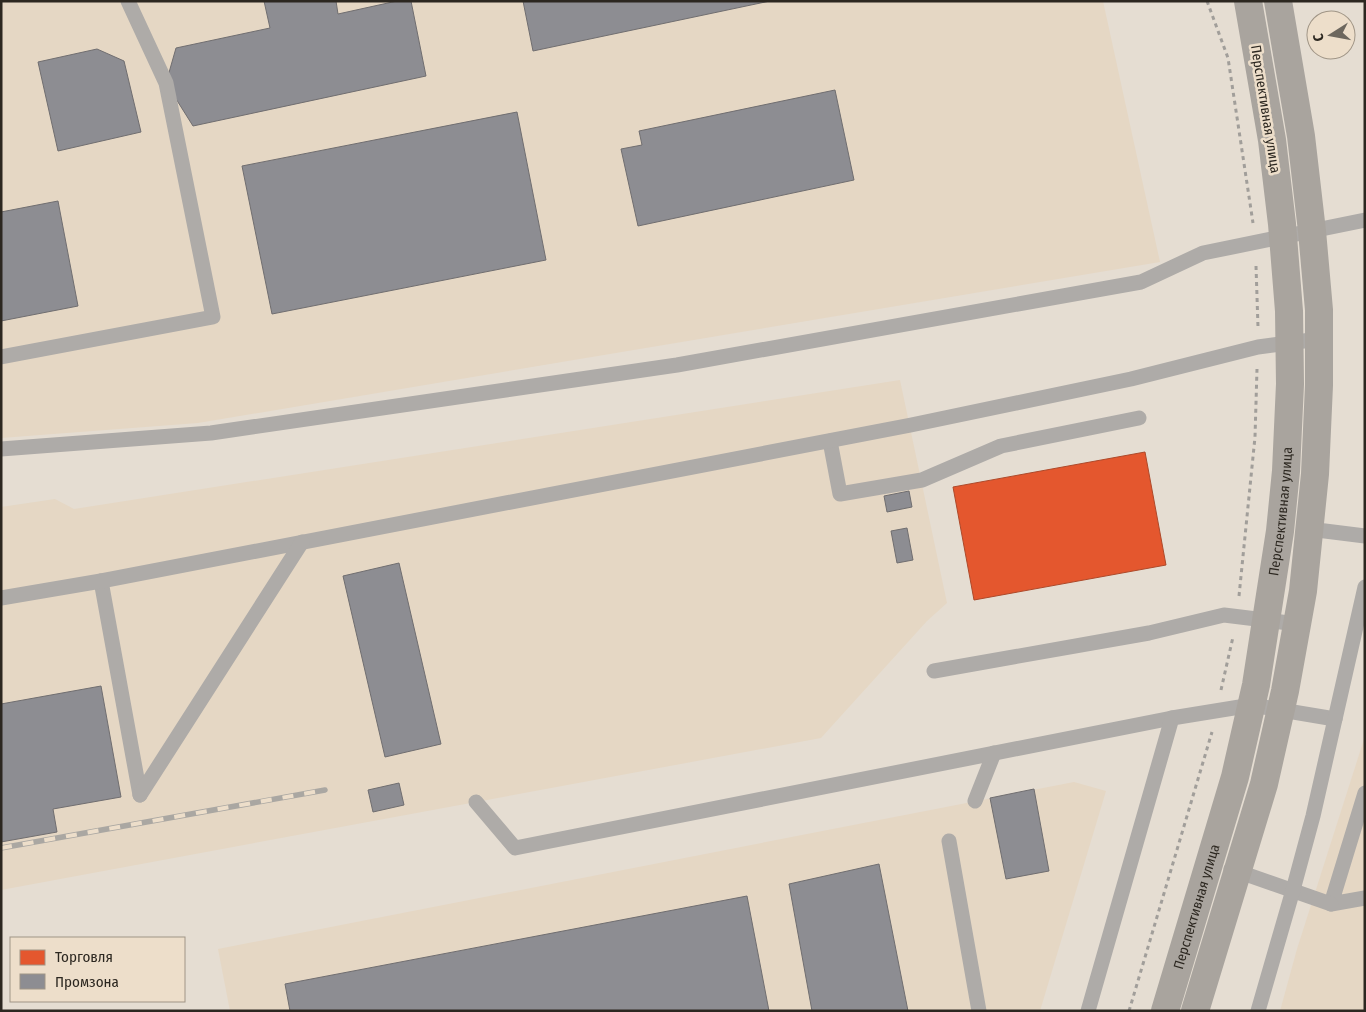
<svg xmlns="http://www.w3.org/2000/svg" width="1366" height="1012" font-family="'Fira Sans Condensed',sans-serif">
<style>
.built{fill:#e5d7c4}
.shops{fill:#e4572e;stroke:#ad492a}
.industry{fill:#8d8d92;stroke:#706e70}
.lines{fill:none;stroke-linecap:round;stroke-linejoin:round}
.path{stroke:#a19e9a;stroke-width:3;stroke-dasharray:4 4;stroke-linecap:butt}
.service{stroke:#aeaba8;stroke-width:15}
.primary{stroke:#a9a49e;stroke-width:28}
.rail-casing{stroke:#aaa7a2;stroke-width:5.5}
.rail{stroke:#eddeca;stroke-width:4;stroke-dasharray:11;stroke-linecap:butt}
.labels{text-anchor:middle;stroke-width:5;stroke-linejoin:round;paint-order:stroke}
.street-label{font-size:14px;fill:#2c2720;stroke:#eddeca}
</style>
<rect width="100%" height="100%" fill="#e5ddd2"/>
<g class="built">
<path d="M1,1H1103L1160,262L198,423L1,438Z"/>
<path d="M900,380L947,603L927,621L821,738L1,890V507L55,499L74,509Z"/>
<path d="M1365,736V1011H1280L1297,949Z"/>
<path d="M1074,782L1106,791L1040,1011H230L218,949Z"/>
</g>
<path class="shops" d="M1145,452L1166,565L974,600L953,487Z"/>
<g class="industry">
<path d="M264,1H336L338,14L397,1H411L426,76L193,126L166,83L176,48L270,28Z"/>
<path d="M523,1H770L533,51Z"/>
<path d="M97,49L124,61L141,132L58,151L38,62Z"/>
<path d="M835,90L854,180L638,226L621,149L642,145L639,131Z"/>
<path d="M517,112L546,260L272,314L242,166Z"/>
<path d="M58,201L78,306L1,321V212Z"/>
<path d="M909,491L912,507L887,512L884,496Z"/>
<path d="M907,528L913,560L897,563L891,531Z"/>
<path d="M399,563L441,744L385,757L343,576Z"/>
<path d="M101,686L121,797L53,809L57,832L1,842V704Z"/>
<path d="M399,783L404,805L373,812L368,790Z"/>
<path d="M1034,789L1049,871L1006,879L990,798Z"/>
<path d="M879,864L908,1011H812L789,884Z"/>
<path d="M747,896L769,1011H290L285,984Z"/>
</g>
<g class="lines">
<g class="path">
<path d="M1207,1L1228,58L1253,223"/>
<path d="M1256,266L1258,327"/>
<path d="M1239,596L1255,437L1257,369"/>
<path d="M1221,690L1233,637"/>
<path d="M1129,1011L1212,732"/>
</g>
<g class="service">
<path d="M1,357L213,317L166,83L128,1"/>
<path d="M830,441L840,494L922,480L1001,446L1139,418"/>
<path d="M1,449L211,433L677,365L1141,282L1203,253L1365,220"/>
<path d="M1309,529L1365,536"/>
<path d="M101,581L140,795"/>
<path d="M1,598L101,581L911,425L1131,379L1258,347L1319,339"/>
<path d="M934,671L1149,633L1224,615L1297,624"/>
<path d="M1365,793L1331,904L1365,898"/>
<path d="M140,795L302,542"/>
<path d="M975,801L994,753"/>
<path d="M476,802L515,848L1172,718"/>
<path d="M949,841L979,1011"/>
<path d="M1231,869L1331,904"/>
<path d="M1088,1011L1172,718L1252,705L1335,719"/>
<path d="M1258,1011L1293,890L1313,816L1365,587"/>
</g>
<g class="primary">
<path id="s1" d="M1165,1011L1235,777L1256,685L1280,531L1286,471L1290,384L1289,311L1282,224L1272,140L1248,1"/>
<path d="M1195,1011L1264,784L1285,691L1303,591L1315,474L1319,385V310L1312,231L1301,136L1278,1"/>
</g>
<defs>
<path id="rail" d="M1,848L325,790"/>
</defs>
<use href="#rail" class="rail-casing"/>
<use href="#rail" class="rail"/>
</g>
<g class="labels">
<g class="street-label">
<text transform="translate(1266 109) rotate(81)" y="5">Перспективная улица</text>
<text dy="5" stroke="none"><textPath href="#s1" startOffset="514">Перспективная улица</textPath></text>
<text dy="5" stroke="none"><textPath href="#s1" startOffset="109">Перспективная улица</textPath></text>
</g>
</g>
<rect width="1366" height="1012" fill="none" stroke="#2c2720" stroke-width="5"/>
<rect x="10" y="937" width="175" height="65" fill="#eddeca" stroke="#a09586"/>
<rect x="20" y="950" width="25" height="15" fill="#e4572e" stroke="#a09586"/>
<text x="55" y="962" font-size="15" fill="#2c2720">Торговля</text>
<rect x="20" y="974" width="25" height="15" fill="#8d8d92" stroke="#a09586"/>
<text x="55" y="987" font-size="15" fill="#2c2720">Промзона</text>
<g transform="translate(1331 35) rotate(259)"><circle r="24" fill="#eddeca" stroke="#a09586"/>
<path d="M0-4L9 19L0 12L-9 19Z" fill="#6d675e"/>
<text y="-8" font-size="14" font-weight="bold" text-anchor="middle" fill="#2c2720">С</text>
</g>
</svg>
